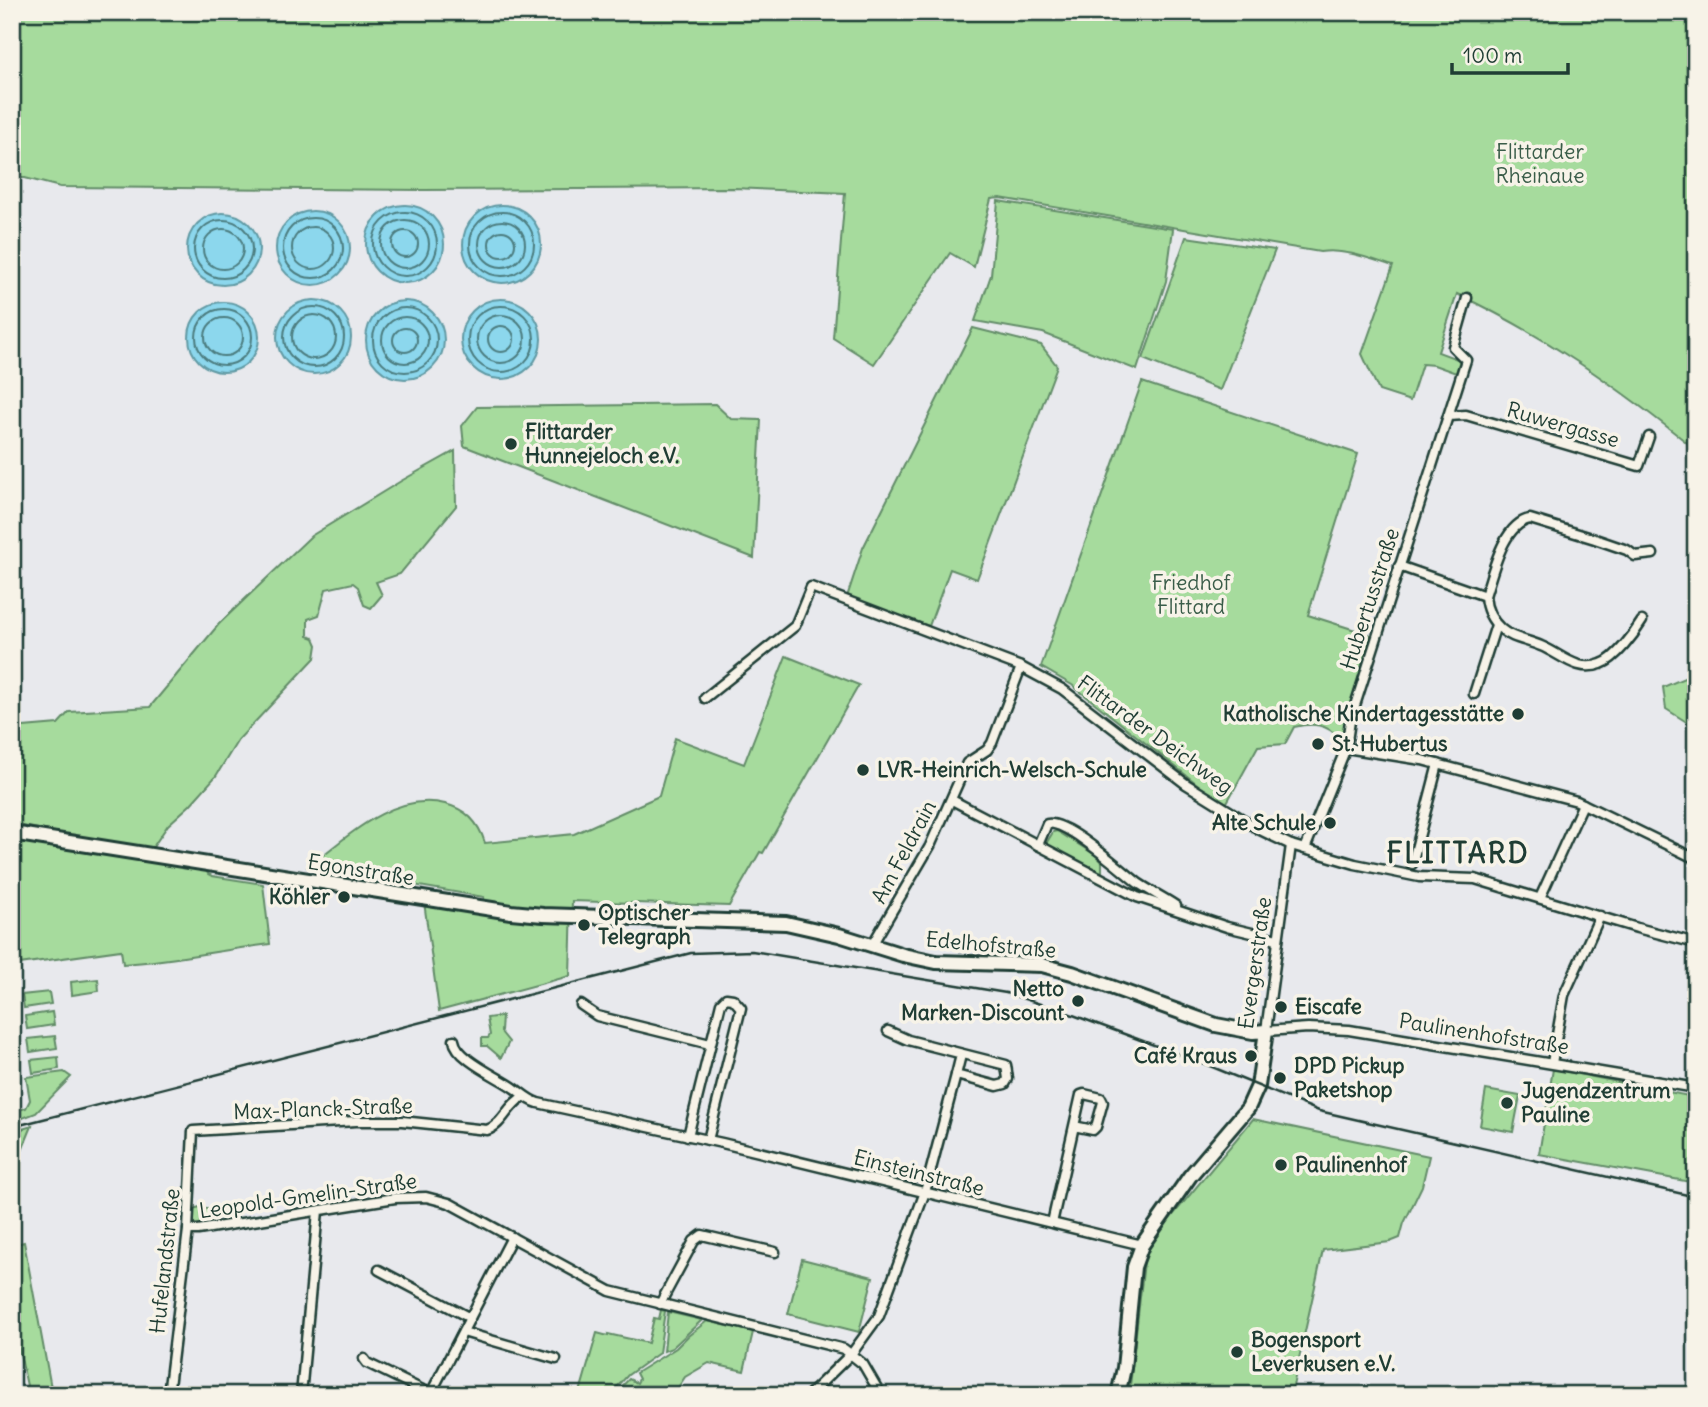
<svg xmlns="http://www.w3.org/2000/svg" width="1708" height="1407" font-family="Delius,sans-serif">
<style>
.green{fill:#a6db9d;stroke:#628c68;stroke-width:2}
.water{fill:#8cd7ed;stroke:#6099a3;stroke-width:2}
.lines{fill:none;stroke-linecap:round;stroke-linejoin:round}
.shore{stroke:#4b7b7e;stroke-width:2}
.street-casing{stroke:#1f3d34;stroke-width:13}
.secondary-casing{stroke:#1f3d34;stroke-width:18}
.street{stroke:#f7f3e8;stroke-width:8}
.secondary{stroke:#f7f3e8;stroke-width:12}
.rail{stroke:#1f3d34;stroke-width:2.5}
.poi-dot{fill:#1f3d34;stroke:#f7f3e8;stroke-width:2.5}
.labels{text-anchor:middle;stroke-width:7;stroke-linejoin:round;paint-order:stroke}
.park-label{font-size:21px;fill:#3a5d49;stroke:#f7f3e8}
.street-label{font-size:21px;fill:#1f3d34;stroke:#f7f3e8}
.poi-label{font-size:21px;font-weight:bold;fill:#1f3d34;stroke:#f7f3e8;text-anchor:start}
.district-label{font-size:28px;font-weight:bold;letter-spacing:2px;fill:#1f3d34;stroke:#f7f3e8}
</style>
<rect width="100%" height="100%" fill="#e8e9ed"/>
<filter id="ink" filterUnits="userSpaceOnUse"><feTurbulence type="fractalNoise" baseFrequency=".0143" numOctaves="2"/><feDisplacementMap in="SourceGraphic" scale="14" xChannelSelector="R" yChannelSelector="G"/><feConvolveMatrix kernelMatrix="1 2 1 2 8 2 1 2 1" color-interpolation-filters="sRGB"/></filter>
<g filter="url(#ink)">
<g class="green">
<path d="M12,12H1696V450C1621,389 1545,335 1457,294L1438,352L1460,360L1456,373L1434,365L1422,364L1410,401L1379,391L1362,354L1393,266C1371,259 1343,248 1320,252L1000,198L991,199L974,267L950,253L874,364L833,338L845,193L734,188L423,190L60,187L25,178H12Z"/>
<path d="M998,201L1173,229L1166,281L1137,370L1043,333L975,321L991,275Z"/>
<path d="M1186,237L1275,250L1220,390L1143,359Z"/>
<path d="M973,328L1041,345L1057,366L977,579L950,569L929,626L847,597L863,548Z"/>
<path d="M1142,382L1358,454L1308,615L1371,635L1344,728L1340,739C1327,723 1312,723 1294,727L1285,744L1258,746L1225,806L1072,685L1041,667Z"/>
<path d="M715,404L731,419L761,420L754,558L464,446L462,426L477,407Z"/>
<path d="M455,451L456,506L400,574L376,582L382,595L371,608L364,605L358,587L353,583L326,589L319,615L308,619V636L314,638L317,645L315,658L238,740L216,776L190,805L168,825L151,850L12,824V728L58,724L69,712L150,707L219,624L311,536L401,481Z"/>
<path d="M786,656L859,685L763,853L760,852L729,906L572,901L570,976L439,1011L424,902L482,911L484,897L308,867C346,838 393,791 445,804C466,809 479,823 485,843L574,834L659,796L675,738L744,764Z"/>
<path d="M1696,673V728L1666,709L1663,687Z"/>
<path d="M1057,831L1097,856L1102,862V875L1047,845V842L1053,832Z"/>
<path d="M12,838L205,868L208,874L212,876L263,884L270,944C221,950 173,961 123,964L121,950L12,965Z"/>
<path d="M98,979L99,991L72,995L71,982Z"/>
<path d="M49,992L51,1004L24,1008L22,995Z"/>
<path d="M52,1012L54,1025L27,1029L25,1016Z"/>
<path d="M502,1016L501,1032L509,1042L501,1058L487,1046H482V1038H488L490,1035L487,1018Z"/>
<path d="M55,1036L57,1048L30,1052L28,1039Z"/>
<path d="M58,1057L59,1069L33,1073L31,1060Z"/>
<path d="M1553,1069L1689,1096L1696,1133V1183L1539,1154Z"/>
<path d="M64,1072L71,1077L36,1113L12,1122V1112L26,1108L30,1100L26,1077Z"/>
<path d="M1486,1090L1520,1096L1513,1132L1480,1126Z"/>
<path d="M1253,1119L1429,1156L1422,1186L1404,1223L1400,1238L1390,1242L1323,1250L1291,1395H1129L1144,1262L1153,1239Z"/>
<path d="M32,1126L12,1175V1132Z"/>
<circle cx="201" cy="1217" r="10"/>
<path d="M24,1242L52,1393L29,1395L12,1317V1245Z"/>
<path d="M802,1259L873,1277L859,1332L788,1314Z"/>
<path d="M661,1310L665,1311L659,1353L628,1375L610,1395H575L580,1392L597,1333L608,1336V1334L648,1343L654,1318L659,1319Z"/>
<path d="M668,1312L702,1320L672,1348L664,1351Z"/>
<path d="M707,1321L753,1332L744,1371L709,1363L685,1377L673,1395H614L629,1379L637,1383L639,1379L636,1373L676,1348L688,1336Z"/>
</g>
<g class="water">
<circle cx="405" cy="244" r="39"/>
<circle cx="502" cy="244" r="39"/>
<circle cx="313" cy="248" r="37"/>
<circle cx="223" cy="249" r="36"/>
<circle cx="501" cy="339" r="40"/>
<circle cx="314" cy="337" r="37"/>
<circle cx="405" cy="340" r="39"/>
<circle cx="224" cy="337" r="35"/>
</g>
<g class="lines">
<g class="shore">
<circle cx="405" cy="244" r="32"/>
<circle cx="502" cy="244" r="32"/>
<circle cx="313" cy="248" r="30"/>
<circle cx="223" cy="249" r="29"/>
<circle cx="405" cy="244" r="24"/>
<circle cx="502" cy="244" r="23"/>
<circle cx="313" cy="248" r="21"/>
<circle cx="223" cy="249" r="20"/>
<circle cx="405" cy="244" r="13"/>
<circle cx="502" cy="244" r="13"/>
<circle cx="501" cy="339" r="33"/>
<circle cx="314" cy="337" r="30"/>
<circle cx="405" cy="340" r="32"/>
<circle cx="224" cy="337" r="28"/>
<circle cx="501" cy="339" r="24"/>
<circle cx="314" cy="337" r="22"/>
<circle cx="405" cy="340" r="23"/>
<circle cx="224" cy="337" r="19"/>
<circle cx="501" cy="339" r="13"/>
<circle cx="405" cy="340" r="12"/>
</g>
<defs>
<g id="street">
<path d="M1448,416L1466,415L1639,466L1649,437"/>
<path d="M1399,566L1485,596C1493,572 1503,524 1530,519L1595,539L1627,550L1635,556L1653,554"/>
<path d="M1485,596C1486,609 1491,620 1501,629C1512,639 1528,640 1541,646C1561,654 1577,673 1601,664C1616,659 1634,634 1642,621"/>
<path d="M1474,694L1496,625"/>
<path d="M705,698L795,626L811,587L1021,667L1062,689L1186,784L1260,830L1291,845L1355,864L1419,877L1475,879L1637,928L1696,943"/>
<path d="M1346,748L1422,760L1577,801L1696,859"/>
<path d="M952,800L1137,897L1227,927L1277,939"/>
<path d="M1038,845L1047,824C1066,819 1121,870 1138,883C1150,891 1164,898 1176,906"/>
<path d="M1291,845L1266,1031L1308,1028L1349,1030L1696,1088"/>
<path d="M1305,849L1346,748L1350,721L1466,360L1453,347L1467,298"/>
<path d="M1412,864L1438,764"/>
<path d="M1540,898L1583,804"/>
<path d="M872,945L930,846L967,763L987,750L992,743L1021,667"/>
<path d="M581,1005L597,1016L710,1044"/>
<path d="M888,1031L908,1040L1006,1065L1008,1079L1005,1084L997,1086L956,1075L961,1055"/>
<path d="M454,1040C456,1059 499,1077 514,1088C523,1094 528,1100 538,1103L722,1143L1142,1245"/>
<path d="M1552,1063L1564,995L1600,916"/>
<path d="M688,1136L721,1003L726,998L733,999L741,1008L708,1140"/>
<path d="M1052,1223L1081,1095L1084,1094L1101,1098L1103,1102L1096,1127L1093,1130L1074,1126"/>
<path d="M188,1230H198L395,1198L426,1197L449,1203L610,1291L844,1349L863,1364L881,1395"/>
<path d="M379,1270L470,1318"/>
<path d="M660,1304L694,1241L702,1235L775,1252"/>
<path d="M463,1332L556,1359"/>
<path d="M364,1359L367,1363L431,1394"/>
<path d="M168,1395L188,1230L193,1131L356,1121H402L487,1130C503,1125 508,1104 523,1097"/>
<path d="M301,1395L318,1211"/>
<path d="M430,1395L512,1237"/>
<path d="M809,1395L852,1353L879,1316L925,1192L956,1075"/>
</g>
<path id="secondary" d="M12,833L511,912L543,915L786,923L839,935L903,955L936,962L1042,965L1072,973L1216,1025L1253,1032L1266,1031L1258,1086L1248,1108L1190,1176L1142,1245L1134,1267L1124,1368L1118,1395"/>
</defs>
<use href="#street" class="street-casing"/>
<use href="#secondary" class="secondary-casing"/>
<use href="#street" class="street"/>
<use href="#secondary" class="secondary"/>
<path class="rail" d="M12,1127L691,953L752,951L1006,993L1065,1012L1205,1064L1319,1111L1696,1197"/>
</g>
</g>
<g class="poi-dot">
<circle cx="511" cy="444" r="7"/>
<circle cx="1518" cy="714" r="7"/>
<circle cx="1318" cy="744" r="7"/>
<circle cx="863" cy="770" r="7"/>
<circle cx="1330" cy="823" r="7"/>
<circle cx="344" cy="897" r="7"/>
<circle cx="584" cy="925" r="7"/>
<circle cx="1078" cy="1001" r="7"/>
<circle cx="1281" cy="1007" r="7"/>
<circle cx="1251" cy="1056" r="7"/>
<circle cx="1280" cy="1078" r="7"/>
<circle cx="1507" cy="1103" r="7"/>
<circle cx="1281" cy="1165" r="7"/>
<circle cx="1237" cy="1352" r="7"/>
</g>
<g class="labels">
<g class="park-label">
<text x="1540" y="159">Flittarder<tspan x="1540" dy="24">Rheinaue</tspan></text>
<text x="1191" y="590">Friedhof<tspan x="1191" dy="24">Flittard</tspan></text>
</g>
<g class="street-label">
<text transform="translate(1563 425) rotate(16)" y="7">Ruwergasse</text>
<text transform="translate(1370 599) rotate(-72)" y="7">Hubertusstraße</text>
<text transform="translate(1155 735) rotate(36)" y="7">Flittarder Deichweg</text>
<text transform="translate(904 852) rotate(-62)" y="7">Am Feldrain</text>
<text transform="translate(361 870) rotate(9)" y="7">Egonstraße</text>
<text transform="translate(991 945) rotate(5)" y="7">Edelhofstraße</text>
<text transform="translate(1255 963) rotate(-82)" y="7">Evergerstraße</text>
<text transform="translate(1484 1034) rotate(9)" y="7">Paulinenhofstraße</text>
<text transform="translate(323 1109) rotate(-2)" y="7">Max-Planck-Straße</text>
<text transform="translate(919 1173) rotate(14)" y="7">Einsteinstraße</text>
<text transform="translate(308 1196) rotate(-8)" y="7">Leopold-Gmelin-Straße</text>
<text transform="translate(165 1261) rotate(-84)" y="7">Hufelandstraße</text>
</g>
<g class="poi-label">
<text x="525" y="439">Flittarder<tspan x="525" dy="24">Hunnejeloch e.V.</tspan></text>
<text x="1504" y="721" text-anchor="end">Katholische Kindertagesstätte</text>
<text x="1332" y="751">St. Hubertus</text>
<text x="877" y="777">LVR-Heinrich-Welsch-Schule</text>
<text x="1316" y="830" text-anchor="end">Alte Schule</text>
<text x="330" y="904" text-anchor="end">Köhler</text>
<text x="598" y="920">Optischer<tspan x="598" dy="24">Telegraph</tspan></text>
<text x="1064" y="996" text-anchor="end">Netto<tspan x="1064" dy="24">Marken-Discount</tspan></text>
<text x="1295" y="1014">Eiscafe</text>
<text x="1237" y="1063" text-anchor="end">Café Kraus</text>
<text x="1294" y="1073">DPD Pickup<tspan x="1294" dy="24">Paketshop</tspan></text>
<text x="1521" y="1098">Jugendzentrum<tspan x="1521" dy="24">Pauline</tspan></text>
<text x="1295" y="1172">Paulinenhof</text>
<text x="1251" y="1347">Bogensport<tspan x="1251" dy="24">Leverkusen e.V.</tspan></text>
</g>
<g class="district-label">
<text x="1458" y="863">FLITTARD</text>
</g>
</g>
<rect width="1708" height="1407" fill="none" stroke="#f7f3e8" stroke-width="42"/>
<rect x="21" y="21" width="1666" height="1365" fill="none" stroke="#1f3d34" stroke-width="2.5" filter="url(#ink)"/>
<path d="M1452 63v10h116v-10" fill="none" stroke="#1f3d34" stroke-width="3.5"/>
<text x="1463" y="63" font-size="21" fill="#1f3d34" stroke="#f7f3e8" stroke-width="5" paint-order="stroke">100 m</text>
</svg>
